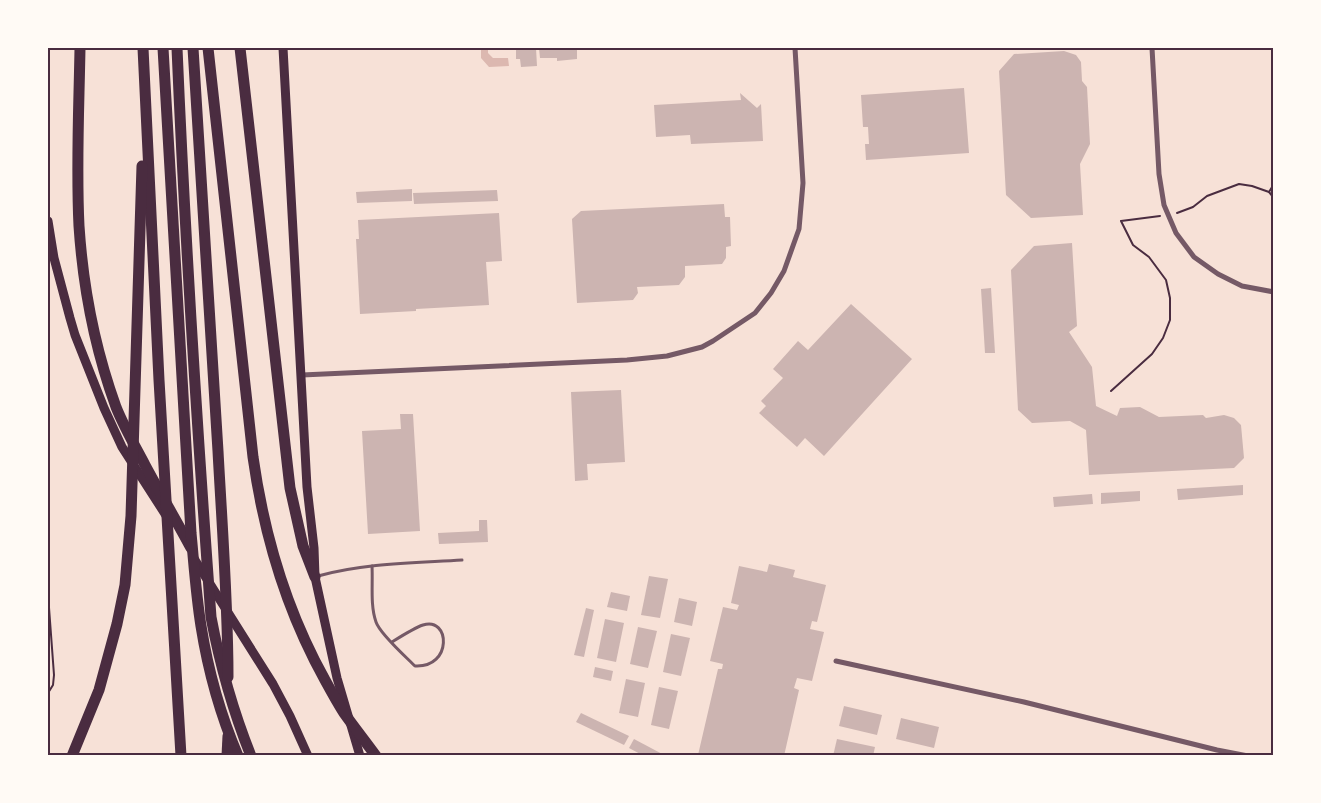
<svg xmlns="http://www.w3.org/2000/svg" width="1321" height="803" font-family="Signika,sans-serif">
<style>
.water{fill:#dcb8b0}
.building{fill:#ccb4b1}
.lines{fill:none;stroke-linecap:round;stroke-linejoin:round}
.path{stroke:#4a2c40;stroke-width:2}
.service{stroke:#755966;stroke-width:3}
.minor{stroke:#755966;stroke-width:5}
.secondary{stroke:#4a2c40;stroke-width:9}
.motorway{stroke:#4a2c40;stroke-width:11}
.neatline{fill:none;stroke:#4a2c40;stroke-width:2}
</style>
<rect width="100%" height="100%" fill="#f7e1d7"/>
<path class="water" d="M481,48H488V53L493,58H508L509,66L489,67L481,58Z"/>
<g class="building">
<path d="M516,48H536L537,66L521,67L520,59H516Z"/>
<path d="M539,48H577V59L557,61V58H540Z"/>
<path d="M1064,51L1076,55L1081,62L1082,81L1087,87L1090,144L1080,164L1083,215L1031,218L1006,195L999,71L1014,54Z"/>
<path d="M964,88L969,153L866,160L865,144H869L868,127H863L861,95Z"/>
<path d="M740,93L757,108L761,104L763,141L691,144L690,135L656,137L654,105L741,100Z"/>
<path d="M412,189V201L357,203L356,192Z"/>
<path d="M497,190L498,201L414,204L413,193Z"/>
<path d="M724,204L725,217H730L731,246L726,247V258L722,264L685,266V277L679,285L637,287L638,293L633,300L577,303L572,219L581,211Z"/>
<path d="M499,213L502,261L486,262L489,305L416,309V311L360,314L356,239H359L358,220Z"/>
<path d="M1072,243L1077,326L1069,332L1092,367L1096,406L1117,416L1120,408L1140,407L1159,417L1203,415L1206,418L1224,415L1234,418L1241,425L1244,458L1234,468L1089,475L1086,430L1070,421L1032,423L1018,410L1011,270L1034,246Z"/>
<path d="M991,288L995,353H985L981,289Z"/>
<path d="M851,304L912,359L824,456L805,438L797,447L759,413L766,406L761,401L783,378L773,369L798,341L808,350Z"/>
<path d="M621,390L625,462L587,464L588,480L575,481L571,392Z"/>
<path d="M400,414H413L420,531L368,534L362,431L401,429Z"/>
<path d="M1243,485V495L1178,500L1177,489Z"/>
<path d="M1140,491V501L1101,504V493Z"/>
<path d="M1092,494L1093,504L1054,507L1053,497Z"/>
<path d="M479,520H487L488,542L439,544L438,533L479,531Z"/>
<path d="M769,564L795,570L793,577L826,585L817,622L812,621L810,629L824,632L812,681L797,678L794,688L799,690L784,756L698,755L718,669H722L723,664L710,661L723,607L737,610L739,605L731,603L739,566L767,572Z"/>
<path d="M649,576L668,579L660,618L641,615Z"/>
<path d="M611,592L630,596L627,611L607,607Z"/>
<path d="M679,598L697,602L692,626L674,622Z"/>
<path d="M586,608L594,610L584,657L574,655Z"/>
<path d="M605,619L624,623L616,662L597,658Z"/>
<path d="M638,627L657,631L648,668L630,664Z"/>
<path d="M671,634L690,638L681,676L663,672Z"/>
<path d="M595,667L613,671L611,681L593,677Z"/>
<path d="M626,679L645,683L638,717L619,713Z"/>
<path d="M659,687L678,691L669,729L651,725Z"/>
<path d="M844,706L882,715L877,735L839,726Z"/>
<path d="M581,713L629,736L624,745L576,722Z"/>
<path d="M901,718L939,727L934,748L896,739Z"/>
<path d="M634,739L666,756H644L629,748Z"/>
<path d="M837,739L875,747L873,756H833Z"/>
</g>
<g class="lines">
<g class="path">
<path d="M1274,184L1269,192L1274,198"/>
<path d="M1177,213L1193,207L1207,196L1239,184L1252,186L1269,192"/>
<path d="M1111,391L1152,354L1163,338L1170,320V298L1166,280L1149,257L1133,245L1121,221L1160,216"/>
<path d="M48,594L54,675L53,685L48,693"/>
</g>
<g class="service">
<path d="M372,566C373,584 370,605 376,622C380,634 405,656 415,666C453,668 450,616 423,625C414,628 400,637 392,642"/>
<path d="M318,576C365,563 414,563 462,560"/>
</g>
<g class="minor">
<path d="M1152,48L1159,174L1164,205L1176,233L1194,257L1218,274L1242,286L1274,292"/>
<path d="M302,375L627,360L667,356L702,347L713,341L755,313L771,293L784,271L799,229L803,183L795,48"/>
<path d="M836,661L1024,702L1217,750L1248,756"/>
</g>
<g class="secondary">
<path d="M283,48L307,487L314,548L315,577L337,678L360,756"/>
<path d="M48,221L54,258L70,318L75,335L104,408L122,447L167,517"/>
<path d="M193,557L273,684L290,716L308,756"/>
</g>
<g class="motorway">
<path d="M80,48C79,107 76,166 79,226C83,287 95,349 116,407C124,427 135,446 145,465C160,493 176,520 191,548"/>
<path d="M143,48L159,380L181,756"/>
<path d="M163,48L191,533C194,564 196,595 201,626C208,670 220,714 238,756"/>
<path d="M177,48C185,238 197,427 211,617C220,665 233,711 251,756"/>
<path d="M193,48C201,182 210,316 218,451C222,526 228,602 228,677"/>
<path d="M208,48L253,457C264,535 286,610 325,680C331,691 337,702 344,713C354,727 365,741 376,756"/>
<path d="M240,48L290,488L303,546L315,577"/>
<path d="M72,756L99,690L117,624L125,585L131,516L142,166"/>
<path d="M227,756L228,736"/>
</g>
</g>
<rect width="1321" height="803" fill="none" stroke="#fffaf5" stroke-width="98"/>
<rect x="49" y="49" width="1223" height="705" class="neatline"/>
</svg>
